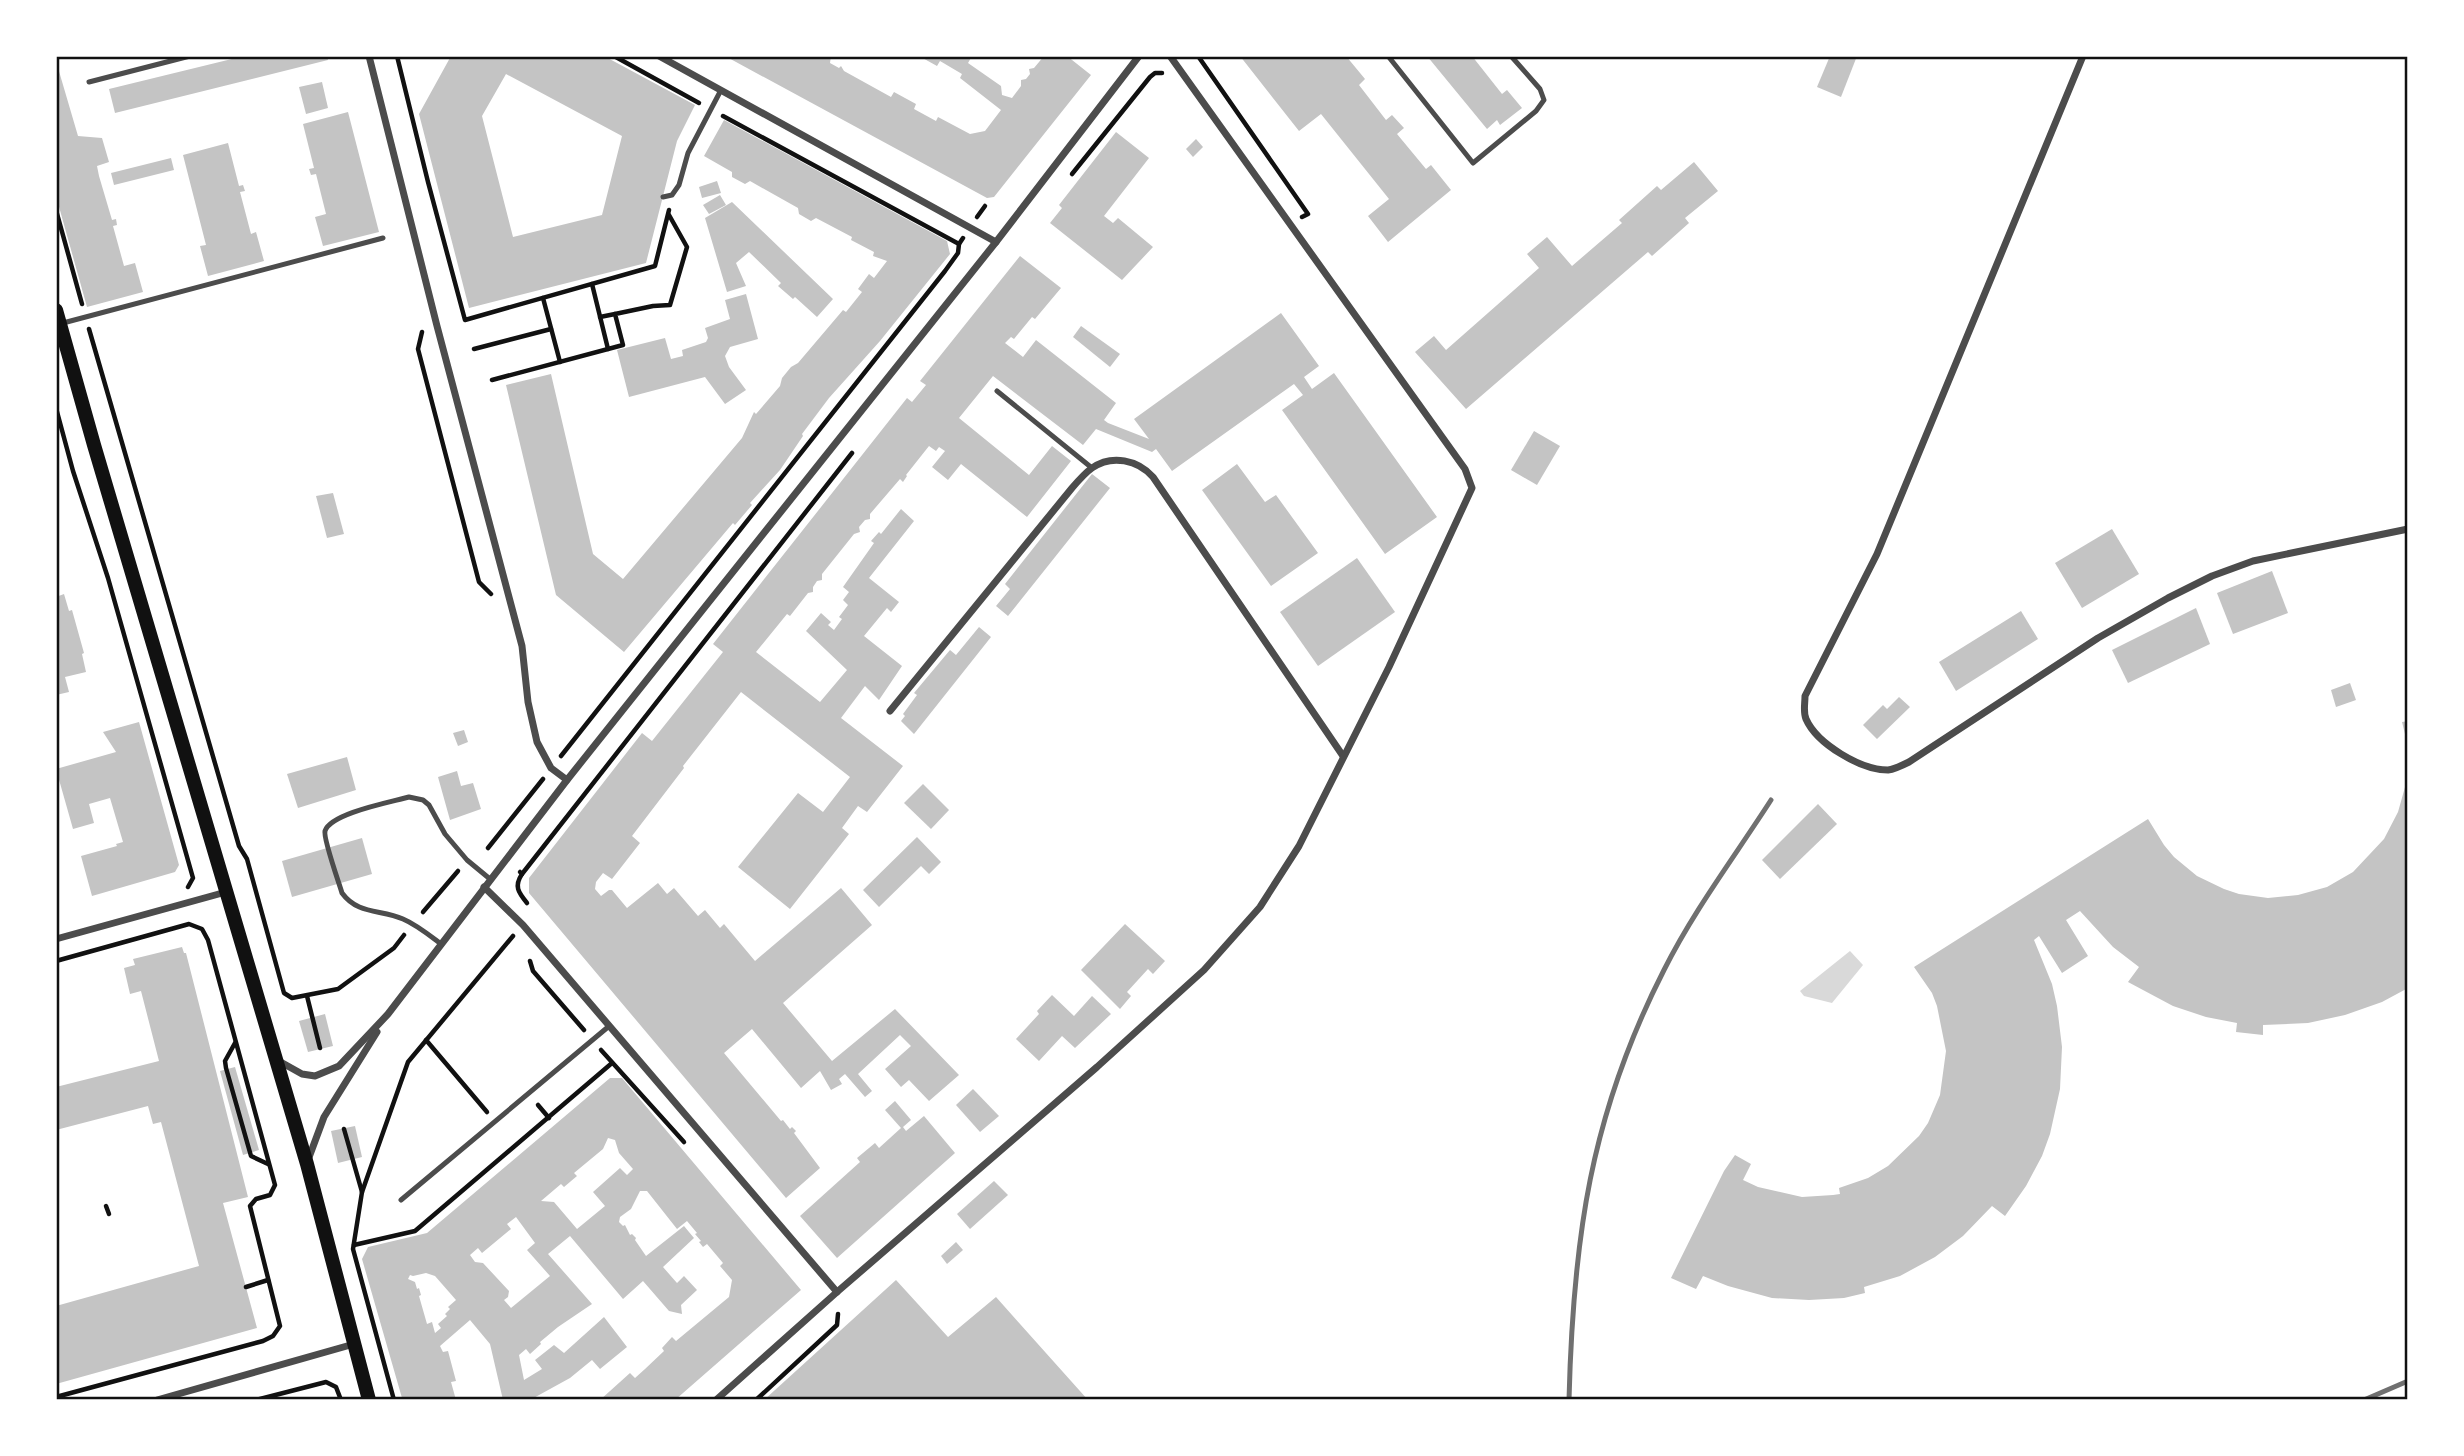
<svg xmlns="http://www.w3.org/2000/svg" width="2464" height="1456" font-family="'Asap Condensed',sans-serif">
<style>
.water{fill:#d9d9d9}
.building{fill:#c4c4c4;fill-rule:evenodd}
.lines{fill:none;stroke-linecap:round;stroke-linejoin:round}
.path{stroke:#111;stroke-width:4.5}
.service{stroke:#4c4c4c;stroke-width:5}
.minor{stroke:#4c4c4c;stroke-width:7}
.secondary{stroke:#111;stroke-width:14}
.rail{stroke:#707070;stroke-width:5}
.neatline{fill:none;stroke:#111;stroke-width:2.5}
</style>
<rect width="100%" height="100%" fill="#fff"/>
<path class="water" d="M1850,951L1863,965L1832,1003L1804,996L1800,991Z"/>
<g class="building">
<path d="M244,56H327L328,60L115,113L109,89Z"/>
<path d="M451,56H604L695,105L677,141L646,263L469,308L419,114ZM506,74L622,136L602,215L513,237L482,116Z"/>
<path d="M725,56H831L830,63L839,68L841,66L844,71L891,97L894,92L916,104L914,109L936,121L938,117L970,134L985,131L1001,110L960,78L962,74L940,61L937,66L919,56H972L968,63L1001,86L1002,95L1012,98L1021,86V80L1026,79L1030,74L1029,69L1034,68L1044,56H1067L1091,75L994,197L987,198Z"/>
<path d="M1240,56H1346L1365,79L1359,85L1386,120L1392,115L1404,128L1397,134L1426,169L1431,165L1451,190L1388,242L1368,216L1389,199L1321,114L1299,131Z"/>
<path d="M1427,56H1472L1502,94L1507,90L1522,108L1500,125L1497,120L1487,129Z"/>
<path d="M1830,56H1857L1841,97L1817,87Z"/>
<path d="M56,61L78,136L102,138L109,162L97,166L99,176L112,220L116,219L117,225L113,226L124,266L135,263L143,292L87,307L56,196Z"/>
<path d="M322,82L328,108L306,114L299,87Z"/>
<path d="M348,112L379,232L323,246L315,217L326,214L316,174L311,175L309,169L314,168L303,124Z"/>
<path d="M724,120L947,241L950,254L880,341L829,398L802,434L803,436L780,470L750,503L752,505L735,525L733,523L624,652L556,595L506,385L551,374L593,554L623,579L742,438L754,412L756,414L780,386L782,378L791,367L798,363L843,310L846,312L862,292L858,289L869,274L874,278L887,261L873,256L874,252L851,240L852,237L816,218L811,221L799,214L798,208L750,181L745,184L732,177V172L704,156Z"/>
<path d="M1116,132L1149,158L1104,216L1113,223L1118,218L1153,247L1122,280L1050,223L1062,208L1059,205Z"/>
<path d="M1196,139L1203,147L1193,157L1186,149Z"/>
<path d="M228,143L239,186L243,185L245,191L240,192L251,234L256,232L264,261L208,276L200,246L206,245L183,155Z"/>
<path d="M171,158L174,170L114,185L111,173Z"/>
<path d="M1694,162L1718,191L1685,218L1689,223L1652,256L1648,252L1466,409L1415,352L1434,336L1446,350L1539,268L1527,254L1547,237L1572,266L1622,223L1619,220L1657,186L1661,190Z"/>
<path d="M717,181L721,193L702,198L699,187Z"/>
<path d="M720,195L726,205L709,214L703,205Z"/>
<path d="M732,202L833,299L817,317L795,297L793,299L778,286L781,283L749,252L736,263L746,286L727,292L705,218Z"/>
<path d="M1020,256L1061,288L1035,319L1032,317L1014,339L1011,337L1005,343L1023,357L1036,340L1116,403L1104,420L1108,423L1149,439L1134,419L1281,313L1319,366L1304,377L1312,389L1334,373L1437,517L1385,554L1282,410L1303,395L1294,384L1172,471L1156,449L1152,452L1096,429L1083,445L993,376L959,418L1029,475L1052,446L1071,461L1027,517L961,464L948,480L932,467L945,451L939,447L936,451L929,446L906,475L907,476L903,482L900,479L870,514V519L865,520L859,527L860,532L854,534L822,574V580L817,581L813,587V592L808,593L790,616L787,614L756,652L820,702L847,670L806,631L821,613L831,622L828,625L834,630L842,619L839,617L848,605L843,600L849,592L843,587L874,543L871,541L879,532L881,534L901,509L914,521L869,578L899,602L891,612L887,608L864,636L902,666L879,700L865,686L841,718L903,766L867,812L858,806L842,828L849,834L790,909L738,867L798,793L823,812L850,777L741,692L683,766L684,768L632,836L640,843L612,879L603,873L596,882L595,889L601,896L609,890H612L627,908L658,883L667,894L674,888L698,916L705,910L720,928L724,924L755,961L841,888L872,925L783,1003L832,1061L895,1009L959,1075L929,1101L909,1080L901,1087L885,1069L911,1046L900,1035L858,1074L872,1091L865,1097L845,1074L839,1079L842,1084L831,1090L820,1071L801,1088L752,1029L724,1053L781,1121L783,1120L790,1129L792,1127L796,1131L794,1133L820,1168L786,1198L529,893V878L642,733L652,741L723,652L713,644L907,398L912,402L926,385L920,381Z"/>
<path d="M746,294L758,339L730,347L725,356L729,367L746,390L725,404L705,377L629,397L617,350L665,338L671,359L683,356L682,350L706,342L708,338L705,328L730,319L725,300Z"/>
<path d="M1081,326L1120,354L1110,367L1073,337Z"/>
<path d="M1534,431L1560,446L1537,485L1511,470Z"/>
<path d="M1237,464L1265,502L1276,495L1318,553L1271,586L1202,490Z"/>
<path d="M1092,474L1110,488L1008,616L996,606L1010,589L1005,584Z"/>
<path d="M333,493L344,534L327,538L316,496Z"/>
<path d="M2112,529L2139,574L2082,608L2055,563Z"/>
<path d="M1357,558L1395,612L1318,666L1280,612Z"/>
<path d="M2272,571L2288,613L2233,634L2217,593Z"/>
<path d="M64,594L69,611L72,610L84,653L82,654L86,672L65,677L69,692L56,695V597Z"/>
<path d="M2196,608L2210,644L2128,683L2112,650Z"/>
<path d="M2021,611L2038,639L1956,691L1939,662Z"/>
<path d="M979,627L991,637L914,734L901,721L905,716L903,714L917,695L914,693L950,650L956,655Z"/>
<path d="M2350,683L2356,700L2336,707L2331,690Z"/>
<path d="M1899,697L1910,707L1877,739L1863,725L1883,705L1887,709Z"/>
<path d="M2408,721V741L2407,742L2402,722Z"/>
<path d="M139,722L179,865L175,872L92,896L81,856L117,846L116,844L123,842L110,798L89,804L94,823L73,829L56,769L116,752L103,732Z"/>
<path d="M464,730L468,742L458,746L453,733Z"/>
<path d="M347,757L356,790L298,808L287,774Z"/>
<path d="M457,771L461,786L473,783L481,809L450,820L438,777Z"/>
<path d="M2407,780L2408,988L2382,1002L2345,1015L2308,1023L2263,1025V1035L2236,1032L2237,1023L2206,1017L2173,1006L2128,982L2139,967L2113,947L2080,911L2066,920L2088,956L2062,973L2039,936L2034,940L2052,984L2057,1006L2062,1047L2060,1089L2050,1134L2042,1156L2026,1186L2005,1216L1992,1206L1963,1236L1935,1257L1900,1276L1864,1287L1865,1293L1844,1298L1809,1300L1772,1298L1728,1286L1703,1276L1696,1289L1671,1278L1724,1171L1735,1155L1751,1164L1743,1180L1758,1187L1802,1197L1833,1195L1840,1194L1839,1188L1868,1178L1888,1166L1919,1136L1928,1123L1940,1095L1946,1051L1937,1006L1932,993L1914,967L2148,819L2164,845L2174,857L2197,876L2224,889L2239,894L2268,898L2298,895L2327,887L2353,872L2384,839L2398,812Z"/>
<path d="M923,784L949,810L931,829L904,803Z"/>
<path d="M1818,804L1837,824L1780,879L1762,860Z"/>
<path d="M917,837L941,862L929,874L921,866L879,907L863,890Z"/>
<path d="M362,838L372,874L292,897L282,861Z"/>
<path d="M1125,924L1165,961L1153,974L1148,969L1127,992L1131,996L1120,1009L1081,970Z"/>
<path d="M182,947L184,953H186L248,1197L223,1203L257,1328L56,1384V1306L199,1266L161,1122L153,1124L148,1106L56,1130V1087L159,1061L141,991L130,994L124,968L135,965L133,959Z"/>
<path d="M1052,995L1074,1016L1092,996L1111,1014L1075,1048L1062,1036L1039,1061L1016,1039L1039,1014L1037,1011Z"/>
<path d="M325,1014L333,1046L308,1052L299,1021Z"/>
<path d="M235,1067L259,1150L243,1155L220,1071Z"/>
<path d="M610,1078H622L801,1290L675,1400H600L630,1373L635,1378L645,1369L664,1351L662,1348L672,1337L676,1341L729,1297L732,1280L720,1266L723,1263L707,1244L703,1247L699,1242L701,1241L695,1234L697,1233L687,1221L677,1229L647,1191H640L631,1209L620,1217L619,1222L623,1226L625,1225L630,1235L632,1234L636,1238L635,1240L646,1256L684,1226L694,1238L663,1267L677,1283L684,1276L697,1290L681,1305L682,1314L669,1311L643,1281L623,1299L570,1236L548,1254L592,1304L558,1327L540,1342L541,1344L530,1354L526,1349L519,1355L524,1380L542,1369L535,1360L554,1345L564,1353L604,1317L627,1347L600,1369L592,1360L570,1378L530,1400H503L490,1344L470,1320L440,1346L443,1352L448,1351L456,1381L451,1382L456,1400H405V1397L402,1398L362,1259L368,1247L427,1233ZM608,1138L615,1140L619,1153L633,1169L627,1175L620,1168L593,1192L605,1206L577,1229L554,1202L541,1201L561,1184L564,1187L577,1176L574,1173L603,1149ZM516,1217L535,1243L527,1250L550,1276L511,1308L504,1300L508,1297L509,1291L483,1263L475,1262L470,1255L478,1248L482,1253L511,1229L507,1224ZM426,1273L435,1276L456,1300L448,1307L450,1309L445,1314L447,1316L438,1324L441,1328L435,1333L432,1322L427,1324L419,1296L421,1295L419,1288L417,1289L415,1282L408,1279L410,1275L413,1276Z"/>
<path d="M973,1089L999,1116L980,1132L956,1105Z"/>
<path d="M895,1101L911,1120L903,1127L906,1131L924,1116L955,1153L837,1258L800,1216L860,1162L857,1158L875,1143L879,1148L901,1128L885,1110Z"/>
<path d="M355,1126L362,1157L338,1163L331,1131Z"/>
<path d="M994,1181L1008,1195L970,1229L957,1214Z"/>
<path d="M956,1242L963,1250L947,1264L941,1256Z"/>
<path d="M896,1280L948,1337L996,1297L1088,1400H764Z"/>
</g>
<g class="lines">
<g class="path">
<path d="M397,56L428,182L465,320L655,266L669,210"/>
<path d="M614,56L699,103"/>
<path d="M1198,56L1308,214L1302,217"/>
<path d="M723,116L959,244"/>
<path d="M1072,174L1150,77L1155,73H1162"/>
<path d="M56,210L82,304"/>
<path d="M977,217L985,206"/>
<path d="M592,284L608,349"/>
<path d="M543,298L560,362"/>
<path d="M600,317L615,314"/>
<path d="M89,329L239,846L247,859L284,993L292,998L338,989L394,948L404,935"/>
<path d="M422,332L418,349L479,582L491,594"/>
<path d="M474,349L551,329"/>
<path d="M492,380L623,345L615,314L653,306L670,305L687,247L669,215"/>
<path d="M56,408L73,471L108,578L193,878L188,887"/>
<path d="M561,756L945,271L958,253L959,244L963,238"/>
<path d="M488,848L543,779"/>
<path d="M520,872L522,874C514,886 518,892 527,903"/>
<path d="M522,874L852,453"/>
<path d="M423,912L458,871"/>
<path d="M56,961L189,924L202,929L208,940L275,1185L270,1195L256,1199L250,1206L280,1326L273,1336L263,1341L56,1397"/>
<path d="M530,961L533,971L584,1030"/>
<path d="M307,996L320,1048"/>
<path d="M426,1040L487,1112"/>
<path d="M235,1043L225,1061L226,1068L251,1156L268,1164"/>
<path d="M601,1050L684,1142"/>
<path d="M538,1105L549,1118"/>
<path d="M344,1129L362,1192L353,1249L394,1400"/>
<path d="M362,1192L408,1062L513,936"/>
<path d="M106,1206L109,1214"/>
<path d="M354,1245L415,1231L612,1063"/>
<path d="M246,1287L268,1280"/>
<path d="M256,1400L326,1382L336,1387L341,1400"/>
<path d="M756,1400L837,1325L838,1314"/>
</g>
<g class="service">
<path d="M1388,56L1473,163L1536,111L1544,100L1540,89L1511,56"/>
<path d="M89,82L190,56"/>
<path d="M663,197L672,195L679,185L688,153L721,90"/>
<path d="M63,323L383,238"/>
<path d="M997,391L1092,468"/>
<path d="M441,944C429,935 417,925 403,919C381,909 358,915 342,893C339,883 323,838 325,831C331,813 392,802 409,797L423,800L429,805L445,834L467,860L490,879"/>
<path d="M401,1200L608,1027"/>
</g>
<g class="minor">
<path d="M369,56L437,326L522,646L528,702L537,742L551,768L567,780"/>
<path d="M659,56L996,242"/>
<path d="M2083,56L1877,554L1805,696C1805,704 1803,712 1806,719C1817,744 1861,770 1888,770C1895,769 1903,765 1909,762L2098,638L2168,598L2212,576L2253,561L2408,529"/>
<path d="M890,711L1072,488C1078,481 1085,473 1092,468C1112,454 1138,460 1153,477L1343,756"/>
<path d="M484,887L523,925L837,1292"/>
<path d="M56,939L226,892"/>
<path d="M277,1060L302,1074L315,1076L339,1066L388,1014L567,780L996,242L1139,56"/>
<path d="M308,1160L324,1117L377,1032"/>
<path d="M157,1400L354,1344"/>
<path d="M716,1400L837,1292L1097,1067L1204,970L1260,907L1299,846L1389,667L1472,488L1465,469L1170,56"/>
</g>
<path class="secondary" d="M56,310L94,445L307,1164L369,1400"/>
<g class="rail">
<path d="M1569,1400C1573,1240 1590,1115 1664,970C1694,910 1735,856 1771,800"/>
<path d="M2364,1400L2408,1381"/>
</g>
</g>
<rect width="2464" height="1456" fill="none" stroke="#ffffff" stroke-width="116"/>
<rect x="58" y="58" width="2348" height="1340" class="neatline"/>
</svg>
